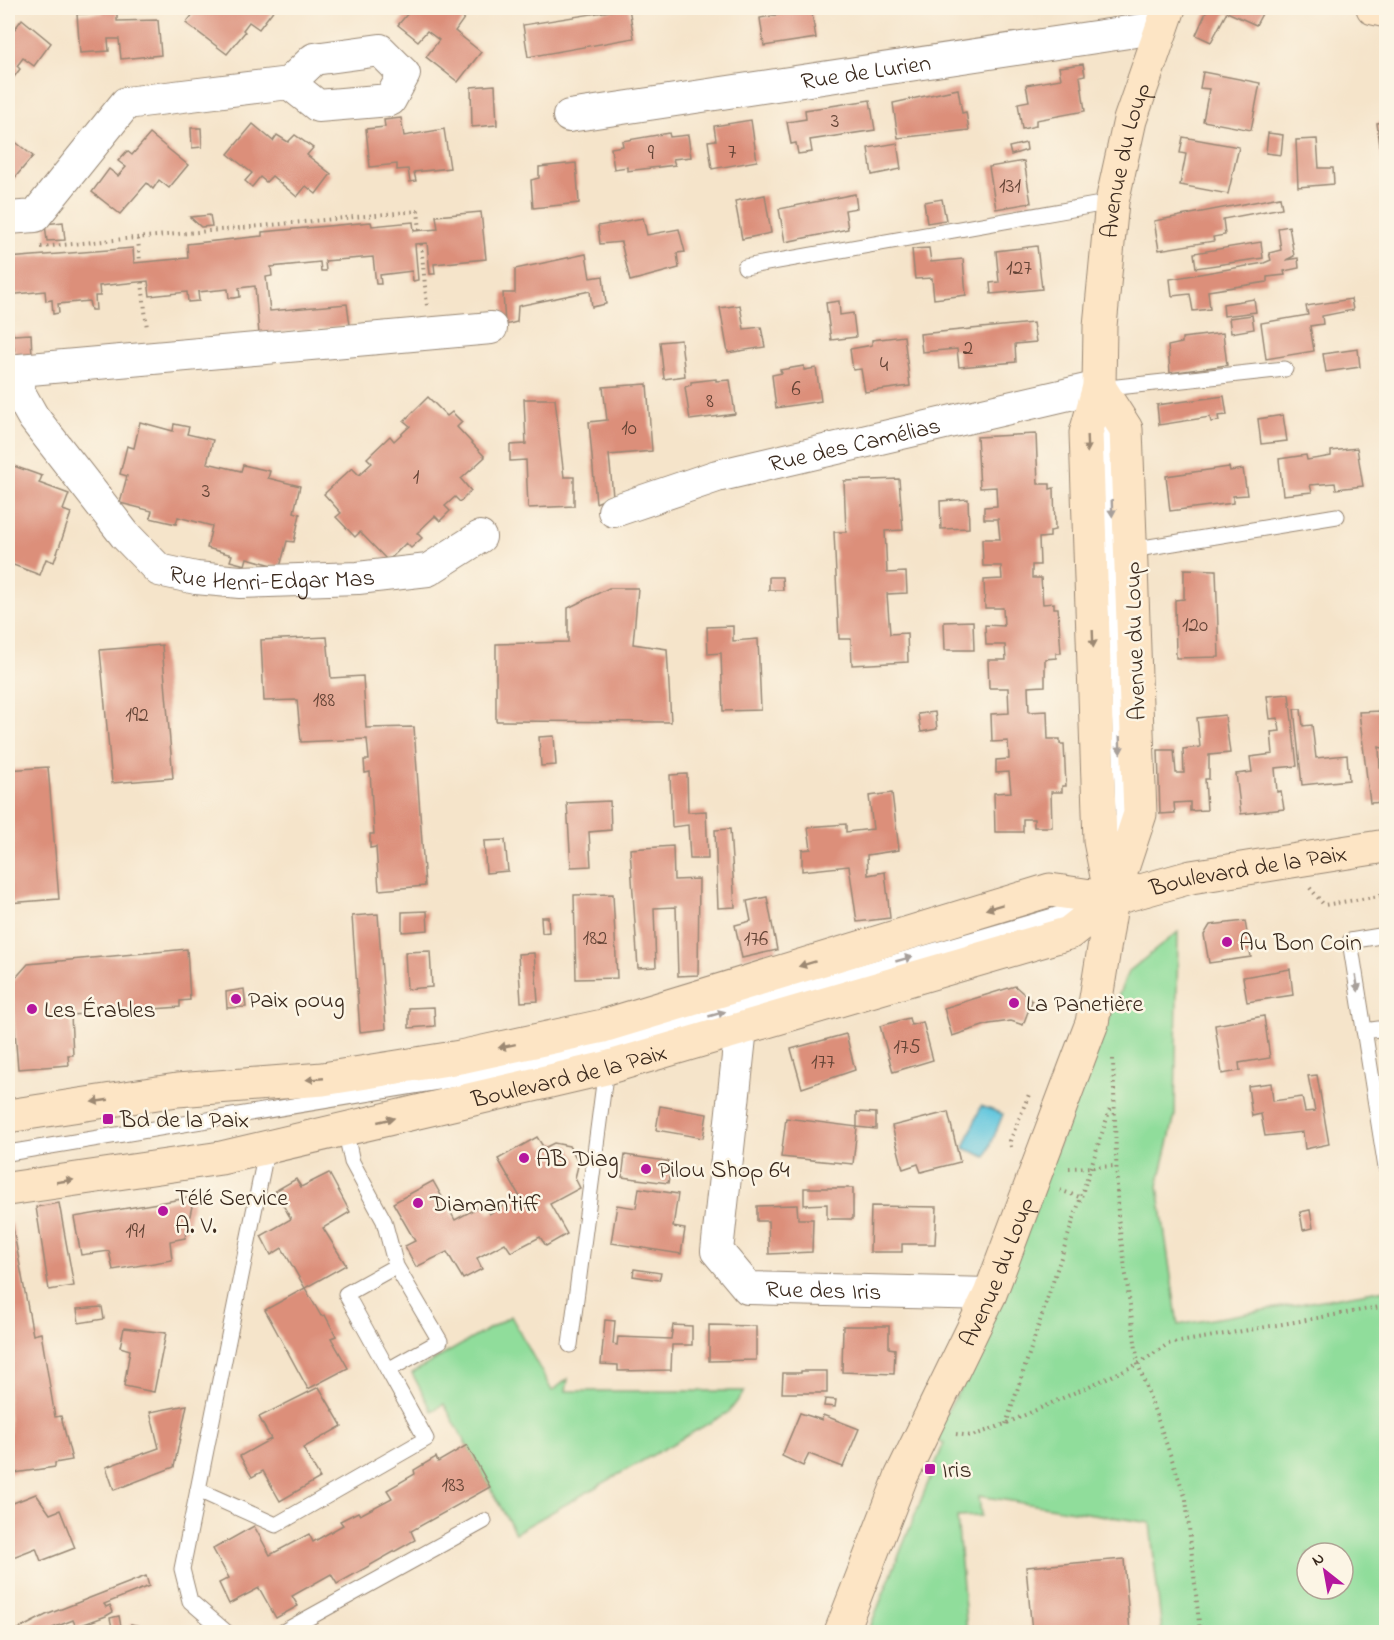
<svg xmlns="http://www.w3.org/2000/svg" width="1394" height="1640" font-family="'Indie Flower',sans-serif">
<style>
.green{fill:#90dd9b;stroke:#66845c;stroke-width:1.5;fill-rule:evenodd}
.water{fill:#61c6de;stroke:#4e787e;stroke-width:1.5}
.building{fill:#dc8f7a}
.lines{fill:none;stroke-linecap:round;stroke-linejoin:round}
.lane-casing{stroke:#988774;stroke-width:17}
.street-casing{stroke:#988774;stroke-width:34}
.secondary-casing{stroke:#988774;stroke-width:35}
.path{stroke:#988774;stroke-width:4;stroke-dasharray:1.5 4.5;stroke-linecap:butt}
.lane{stroke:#fff;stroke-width:15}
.street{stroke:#fff;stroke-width:32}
.secondary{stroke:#fde5c5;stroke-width:33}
.oneway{fill:#9c8872}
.oneway2{fill:#a79f9a}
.poi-dot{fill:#b5179e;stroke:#fcf5e5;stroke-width:2}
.labels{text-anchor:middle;stroke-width:5;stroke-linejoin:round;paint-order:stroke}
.number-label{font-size:21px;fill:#634335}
.street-label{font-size:24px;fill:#3b2a1e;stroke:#fcf5e5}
.poi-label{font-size:24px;fill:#3b2a1e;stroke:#fcf5e5;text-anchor:start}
</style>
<rect width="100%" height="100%" fill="#fcf5e5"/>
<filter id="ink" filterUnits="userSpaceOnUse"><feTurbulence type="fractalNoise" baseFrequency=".0167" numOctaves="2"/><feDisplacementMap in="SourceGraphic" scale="12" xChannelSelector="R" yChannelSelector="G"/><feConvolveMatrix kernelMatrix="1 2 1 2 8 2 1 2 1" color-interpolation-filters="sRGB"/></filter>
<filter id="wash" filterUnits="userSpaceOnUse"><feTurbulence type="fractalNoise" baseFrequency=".008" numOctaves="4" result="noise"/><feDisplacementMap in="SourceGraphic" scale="24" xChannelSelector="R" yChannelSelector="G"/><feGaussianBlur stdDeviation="1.35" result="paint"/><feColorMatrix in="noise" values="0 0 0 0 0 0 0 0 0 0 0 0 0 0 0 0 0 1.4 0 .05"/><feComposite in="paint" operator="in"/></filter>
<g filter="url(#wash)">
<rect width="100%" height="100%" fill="#f5e4ca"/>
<g class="green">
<path d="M1178,932L1175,1115L1158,1186L1178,1325L1386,1289V1632H1162L1150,1523L979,1496L981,1516L957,1517L967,1632H868L944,1443L931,1438L959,1391L1128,972ZM1307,1553H1343V1589H1307Z"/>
<path d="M511,1316L552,1391L568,1379L566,1391H745L729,1412L515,1533L444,1404L432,1411L412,1373Z"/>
</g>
<path class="water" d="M981,1106L1003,1114L986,1157L964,1148Z"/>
<g id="blocks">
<g class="building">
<path d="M102,8H117V21L158,20L161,55L121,59L119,39H108L109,51L80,53L77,14L103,13Z"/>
<path d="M198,8H275L259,29L249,22L243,30L245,32L227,54L186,23Z"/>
<path d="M403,8H438L444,12L449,8H454L465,17L455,31L481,52L458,82L426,57L439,40L427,31L418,41L398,25L409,12Z"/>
<path d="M629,8L634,38L528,57L523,25Z"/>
<path d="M776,8H811L816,38L764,46L760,18L777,15Z"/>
<path d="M1208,8H1265L1256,25L1227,12L1211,42L1196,35Z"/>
<path d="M22,19L51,43L34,66L23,58L17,66L20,69L8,85V38Z"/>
<path d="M1083,64L1085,75L1080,76L1085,111L1036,120V126L1022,129L1018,103L1029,101L1026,85L1061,79L1059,67Z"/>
<path d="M1203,72L1260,83L1251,130L1203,121L1209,89L1200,88Z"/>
<path d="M495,85L497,125L472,127L471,87Z"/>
<path d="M958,89L962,113L966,112L969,130L898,138L893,103Z"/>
<path d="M870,100L875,130L810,140L812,152L798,154L796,143L791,144L787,122L806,119L805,110Z"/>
<path d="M401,118L404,136L444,129L450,168L414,172L416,181L410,182L408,169L397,170V164L370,167L366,129L385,127L384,120Z"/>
<path d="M751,120L757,161L712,169L708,141L716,140L714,126Z"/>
<path d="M1386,122V161H1382L1377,123Z"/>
<path d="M253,124L273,141L277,135L288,142L295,135L313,148L307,155L331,174L316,194L306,186L297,197L272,176L266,182L260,177L252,187L245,181L252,173L228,154Z"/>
<path d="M191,128H201L202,147L192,148Z"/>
<path d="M669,133L670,137L688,135L691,157L673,159L675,165L627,171V167L614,169L611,148L623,146L622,141Z"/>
<path d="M1268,133L1283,135L1281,155L1266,153Z"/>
<path d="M150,134L188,165L169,188L159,180L153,189L147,183L120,214L92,192L109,169L118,176L126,167L118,161L127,151L132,155Z"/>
<path d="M8,136L33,156L8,186Z"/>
<path d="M1183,137L1239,147L1228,194L1180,185L1186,154L1180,153Z"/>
<path d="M1317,139L1319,168H1333L1334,184L1298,187L1296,140Z"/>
<path d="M897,143L901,169L872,175L868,148Z"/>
<path d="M1026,143L1027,150L1011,155L1009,147Z"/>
<path d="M1024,161L1031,203L996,209L989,167Z"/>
<path d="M576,163L579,203L533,208L531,180L539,178V167Z"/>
<path d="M855,194L857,208L845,210L848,229L785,242L779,209Z"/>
<path d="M765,195L771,233L742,239L735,201Z"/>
<path d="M1280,197L1282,208L1223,219L1225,235L1213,237L1214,241L1159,250L1154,221Z"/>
<path d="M942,199L946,220L927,223L924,202Z"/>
<path d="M481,212L486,259L434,264L435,274H430L427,243L415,244L418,280L413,281L412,271L380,275L381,284H376L373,257L325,261L326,271H321L320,262L271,267L272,276L266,277L270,311L347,304L350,325L259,334L255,286L239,288L240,297L234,298H229L228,289L198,292L199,301L188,302L187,292L150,296L148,281L99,286L100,296H95L96,310H91L89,301L58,304L59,313L53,314L52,300L46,301L45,291L8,295V258L133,248L134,263L188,258L187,244L262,236V232L371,222L372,226L413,222L414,231L438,229L436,216Z"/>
<path d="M210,215L212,226L201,227L190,217Z"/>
<path d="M643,218L647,235L679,229L685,252L677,253L679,268L630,281L621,242L600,244L598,226Z"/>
<path d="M63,222L65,240L47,241L45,224Z"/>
<path d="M1289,226L1294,256L1286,260L1298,258L1299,268L1284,271L1285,275L1267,277V282L1208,291L1210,309L1193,311L1190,294L1172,296L1170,279L1264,263L1271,260L1269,253L1281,250L1278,228Z"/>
<path d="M1261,242L1263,258L1196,268L1194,253Z"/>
<path d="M1037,246L1042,289L991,294L990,283L999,282L996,251Z"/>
<path d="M929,248L931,262L963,259L966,295L934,299L932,278L915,279L912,249Z"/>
<path d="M586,254L590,278L603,276L606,304L592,307L590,291L518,306L517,322L505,325L503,293H515V269Z"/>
<path d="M1254,299L1256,312L1224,316L1223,304Z"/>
<path d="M1351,299L1353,310L1322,316L1323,324L1310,326L1314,351L1266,359L1261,323L1308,315L1306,306Z"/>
<path d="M8,301L13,335L31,334L32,356L15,357L14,348L8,349Z"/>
<path d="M839,301L840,315L853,313L856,337L831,340L826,303Z"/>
<path d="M740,305L744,329L761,327L765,347L728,353L720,308Z"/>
<path d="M1252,315L1254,329L1231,333L1229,318Z"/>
<path d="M1033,323L1036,342L1015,344L1016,362L959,367L957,349L922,352L920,334Z"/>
<path d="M1223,333L1227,365L1170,373L1168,346L1182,343V338Z"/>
<path d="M904,336L910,386L865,392L861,369L853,370L850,349L872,345V340Z"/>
<path d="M681,340L685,376L664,379L660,342Z"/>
<path d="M1358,349L1360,367L1326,372L1323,354Z"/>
<path d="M804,366V370L816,368L821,401L776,408L772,375L782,373L780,370Z"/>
<path d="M716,379V381L730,380L735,414L690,420L685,387L691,385V382Z"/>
<path d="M647,384L652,451L609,455L613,496L596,503L589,422L607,420L603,387Z"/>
<path d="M1224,396L1227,415L1218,416L1219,421L1211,422L1210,417L1159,425L1157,405Z"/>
<path d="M428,397L447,416L452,412L462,422L457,427L485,457L461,479L471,491L460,502L455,497L445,506L450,511L440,521L435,516L417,533L422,538L411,548L406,543L388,561L360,532L355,537L336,517L341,513L324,494L352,468L359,475L372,463L367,458L390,436L394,441L410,426L404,421Z"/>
<path d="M524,399H555L564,477H574V506L528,508L526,460L510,461V445L526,444Z"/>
<path d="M1283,415L1287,441L1261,444L1258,419Z"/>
<path d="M140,422L173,431L174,424L189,427L187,434L213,440L207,463L241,471L243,465L270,471L268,478L300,486L294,512L300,514L294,542L287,541L280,567L247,558L245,565L230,561L232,555L207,548L212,526L178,517L176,524L150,518L152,511L120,503L127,476L120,474L127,446L134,448Z"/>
<path d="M1036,434L1038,484H1050V489L1054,488L1055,530L1050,531V537L1039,538L1040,565H1032V578H1041L1043,604L1054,603V608H1058L1061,653H1056V658L1045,659V686L1028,687L1029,712L1047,711L1048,739H1060V744H1064L1066,786H1062V792H1051L1052,827H1034V819H1023V832H995L994,793L1011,792L1009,772L996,773V760L1009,759L1008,741L992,742L991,714L1009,713L1008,688H989L988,660H1006L1005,645H986L985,625L1004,626L1003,608H985L984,580L1002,579L1001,566H983L982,539H1000L998,519H984V507L997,506L996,487L980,488L977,437Z"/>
<path d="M1357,448L1363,486L1336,489L1335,483L1310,485L1312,492L1283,495L1279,459L1306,455L1307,460L1320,458L1331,456V451Z"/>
<path d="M8,464L42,476L39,483L69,494L63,510L71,513L54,562L46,559L40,575L8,563Z"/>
<path d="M1229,467L1230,471L1243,469L1247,495L1233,496V503L1170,511L1166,476Z"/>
<path d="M899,479L903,530L885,531L887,573L906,572L907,593L887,594L890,634L907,633L908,662L852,665L851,639H839L834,532H846L844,481Z"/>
<path d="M968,499L969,528L941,529L940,501Z"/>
<path d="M1184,569L1216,570L1219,657L1176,658L1175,600L1184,599Z"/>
<path d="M769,577H782L783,590H769Z"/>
<path d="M609,588H638L633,644L667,649L671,722L496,721V644L568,642V608Z"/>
<path d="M973,621L974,650H945L944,622Z"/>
<path d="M733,626V641L758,639L761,710L723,711L721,653L708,654L707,627Z"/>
<path d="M327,637L331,678L363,676L366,728L414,727L425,886L379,890L376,847L370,848V834H374L370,772L365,773L364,760H369L367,739L301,742L297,700L264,701L261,640Z"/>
<path d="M162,645L173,778L112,783L100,650Z"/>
<path d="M1289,694L1297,766L1275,768L1277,792L1281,791L1284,809L1241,814L1236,774L1252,772L1250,757L1273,754L1271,732L1280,731L1278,718L1270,719L1267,696Z"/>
<path d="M1294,709H1301L1303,726L1312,725L1316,758L1347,755L1349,780L1302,785Z"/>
<path d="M1381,711L1386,749L1379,747L1380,767H1386V802L1370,803L1359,712Z"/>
<path d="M935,712L937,729L921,732L918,714Z"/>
<path d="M1225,715L1230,753L1209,755V779H1205L1207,810L1190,811V802L1174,803L1175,813L1160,814L1158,750H1174L1176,773H1184L1183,749L1200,747L1197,718Z"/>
<path d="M554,736L556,765L541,766L539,737Z"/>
<path d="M48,767L59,899L8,903V770Z"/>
<path d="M687,774L688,812L706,811L708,859H690L688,825L672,827L670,775Z"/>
<path d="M892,793L899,850L867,855L868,875L885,872L890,918L857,922L849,866L802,871V850L811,849L808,827L846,824V832L873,829L869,796Z"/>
<path d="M610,801L611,830L589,832L591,866L571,867L567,803Z"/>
<path d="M730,829L735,907L718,908L715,830Z"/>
<path d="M505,840L508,871L486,873L484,841Z"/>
<path d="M673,846L674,880L699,879L698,975L678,976L676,907L654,908L656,967L638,968L630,849Z"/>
<path d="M613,894L617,978L576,979L574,895Z"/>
<path d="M767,897L777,950L742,958L735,925L751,921L747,901Z"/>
<path d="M427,911L428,930L402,932V912Z"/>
<path d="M378,914L386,1029L360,1032L352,916Z"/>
<path d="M541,917H548L549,932L542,933Z"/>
<path d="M1245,921L1251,957L1209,963L1204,935L1210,925Z"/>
<path d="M187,949L190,1000L180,1001V1007L71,1015L73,1055H68L69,1065L18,1069L11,983L28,964Z"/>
<path d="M430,951L432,987L407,989L405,952Z"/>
<path d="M534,953L538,1001L521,1002L518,954Z"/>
<path d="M1290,969L1293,995L1247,1002L1243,977Z"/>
<path d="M1015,986L1032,1001L1023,1025L1011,1021L989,1024L952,1036L944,1008Z"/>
<path d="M244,989L246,1007L227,1008L226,992Z"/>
<path d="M434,1007L435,1026L409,1028V1008Z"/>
<path d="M1264,1016L1270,1058L1239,1063L1240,1071L1222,1074L1215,1025Z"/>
<path d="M909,1018L911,1025L923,1022L933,1060L893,1072L880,1026Z"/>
<path d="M846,1034L855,1070L802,1088L791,1049Z"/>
<path d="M1317,1075L1329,1144L1305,1149L1303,1132L1265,1136L1261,1114L1252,1116L1248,1086L1271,1083L1273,1101L1302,1097L1305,1112L1315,1111L1308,1076Z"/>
<path d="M660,1106L707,1114L703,1138L656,1130Z"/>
<path d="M857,1112L876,1113V1129L857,1127L853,1164L781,1157L786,1118L857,1127Z"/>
<path d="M948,1112L960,1162L921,1172L918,1164L903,1169L892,1126Z"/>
<path d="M537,1137L544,1148L554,1143L569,1146L579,1162L575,1178L580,1188L550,1204L567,1234L546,1246L540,1237L511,1252L505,1243L477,1258L482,1269L463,1279L447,1252L416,1267L405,1246L415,1241L393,1203L433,1181L455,1220L484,1204L489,1214L520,1197L498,1159Z"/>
<path d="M625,1155L672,1162L668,1183L622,1177Z"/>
<path d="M329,1173L350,1212L323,1228L346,1265L305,1288L282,1248L271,1255L261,1236L291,1219L275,1191L296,1179L301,1187Z"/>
<path d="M639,1188L678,1194L673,1227L685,1229L681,1254L611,1243L617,1205L636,1208Z"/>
<path d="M804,1188H853V1219H827V1204L804,1205Z"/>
<path d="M194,1197L185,1238L170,1241L172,1260L113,1270L109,1251L81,1255L74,1217Z"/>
<path d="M59,1203L74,1286L49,1290L36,1207Z"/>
<path d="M797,1205L798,1219H813L812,1252L769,1254L768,1221H757V1206Z"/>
<path d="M871,1206L937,1207L935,1244H902V1252H870Z"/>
<path d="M1310,1210L1313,1228L1303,1230L1300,1212Z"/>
<path d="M12,1223L33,1335L41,1333L55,1417L61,1416L72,1460L55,1463V1467L8,1474V1433H10L8,1409V1224Z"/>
<path d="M634,1269L661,1273L659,1280L633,1276Z"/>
<path d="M305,1288L321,1316L325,1315L336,1336L331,1338L348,1368L308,1389L265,1310Z"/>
<path d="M102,1307L104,1319L79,1323L77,1309Z"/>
<path d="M605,1320L615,1321L613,1344L617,1345L618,1337L671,1339L673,1325L692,1326V1345H672L671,1370L618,1371V1365L601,1364Z"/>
<path d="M709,1325L756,1326V1360L709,1361Z"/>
<path d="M843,1326H889V1348L895,1349L894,1374L842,1372Z"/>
<path d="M124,1328L166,1333L154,1392L124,1386L130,1350L120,1347Z"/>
<path d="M801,1371H827V1393H782L783,1373H801Z"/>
<path d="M319,1387L342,1426L303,1448L320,1478L280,1501L263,1471L252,1477L240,1456L271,1439L259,1417Z"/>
<path d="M825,1399L836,1400L835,1407L824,1406Z"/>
<path d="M187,1405L174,1467L114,1490L106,1467L159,1448L150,1412Z"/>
<path d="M800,1413L822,1420L823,1415L859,1429L843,1467L809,1454L803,1466L782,1456Z"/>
<path d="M467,1445L490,1487L411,1531L415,1540L337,1584L331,1574L292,1596L298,1606L276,1618L259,1588L229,1604L219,1583L229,1578L213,1549L254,1526L270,1555L309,1534L313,1542L343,1525L340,1521L358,1512L360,1515L392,1498L387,1490L415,1474L414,1470L436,1457L438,1462Z"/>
<path d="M36,1494L50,1514L60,1510L75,1548L41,1561L36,1548L8,1559V1505Z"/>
<path d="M1124,1559L1130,1632H1032L1026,1567Z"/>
<path d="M146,1576L149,1586L104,1604L106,1607L110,1605L113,1612L106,1616L76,1627L73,1620L53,1628L55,1632H13L46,1615Z"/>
<path d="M119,1616L122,1632H113L110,1618Z"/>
<path d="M131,1624L141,1626L140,1632H130Z"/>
</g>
</g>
</g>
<g filter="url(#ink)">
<use href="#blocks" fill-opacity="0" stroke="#988774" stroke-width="1.5"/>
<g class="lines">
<defs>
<g id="lane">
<path d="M745,267L1112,202"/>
<path d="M1099,389L1285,369"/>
<path d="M1105,415L1109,431L1123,815L1120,834"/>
<path d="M1131,550L1337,516"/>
<path d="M1386,935L1350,941L1386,1168"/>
<path d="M1364,1031L1386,1028"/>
<path d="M345,1129L352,1162L384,1221L396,1266L440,1341L388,1370L346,1294L396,1266"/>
<path d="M8,1153L468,1077L620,1042L1091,905"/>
<path d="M570,1345L606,1068"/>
<path d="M198,1490L276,1525L426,1439L388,1370"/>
<path d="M226,1632L190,1601L182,1569L267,1147"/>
<path d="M283,1632L484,1521"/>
</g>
<g id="street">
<path id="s1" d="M569,116L1162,27"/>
<path d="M8,218L35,216L126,103L289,83L314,59L380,50L404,74L390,100L318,106L289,83"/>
<path d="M8,371L491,328"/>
<path id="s2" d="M15,371L20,394L33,417L125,535L159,570L196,578L240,582L358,578L428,570L480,537"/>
<path id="s3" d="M614,511L717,476L1099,387"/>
<path id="s4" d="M741,1028L717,1251L748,1288L990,1294"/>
</g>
<g id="secondary">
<path d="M1373,8L1386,11"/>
<path id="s5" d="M1111,897L1100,841L1086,433L1099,387L1100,326L1112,202L1130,120L1169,8"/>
<path id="s6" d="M8,1116L177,1090L323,1079L460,1057L603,1026L1050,890L1112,899L1191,877L1386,846"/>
<path id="s7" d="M8,1189L221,1158L606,1068L1069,933L1112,899"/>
<path id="s8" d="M841,1632L901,1477L990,1294L1087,1036L1092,1023L1112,899L1140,814L1126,429L1099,387"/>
</g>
</defs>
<use href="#lane" class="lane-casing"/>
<use href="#street" class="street-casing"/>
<use href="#secondary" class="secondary-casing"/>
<g class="path">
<path d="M138,239L140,262"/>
<path d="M421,244L427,306"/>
<path d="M41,247L418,211L420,230"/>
<path d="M142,282L147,329"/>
<path d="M1310,888L1324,905L1386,895"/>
<path d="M1113,1059L1118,1217L1138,1364L1186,1499L1200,1632"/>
<path d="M1011,1147L1010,1141L1030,1092"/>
<path d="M1069,1168L1116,1166"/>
<path d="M1060,1190L1082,1198"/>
<path d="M1006,1424L1111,1106"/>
<path d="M956,1434L972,1436L1005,1424L1138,1364L1168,1344L1386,1306"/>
</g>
<use href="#lane" class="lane"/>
<use href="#street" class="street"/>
<use href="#secondary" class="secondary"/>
</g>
<defs><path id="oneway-solid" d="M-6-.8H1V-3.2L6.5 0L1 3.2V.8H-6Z" transform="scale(1.5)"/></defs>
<g class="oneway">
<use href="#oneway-solid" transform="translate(1087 444) rotate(88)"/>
<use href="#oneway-solid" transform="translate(1093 639) rotate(88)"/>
<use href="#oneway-solid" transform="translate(994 907) rotate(163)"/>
<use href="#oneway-solid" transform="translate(807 964) rotate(163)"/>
<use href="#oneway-solid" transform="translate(507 1046) rotate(168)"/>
<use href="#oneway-solid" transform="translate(315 1079) rotate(175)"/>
<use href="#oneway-solid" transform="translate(100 1101) rotate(172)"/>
<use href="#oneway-solid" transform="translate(386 1120) rotate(-13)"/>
<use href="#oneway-solid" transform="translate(65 1181) rotate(-8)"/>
</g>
<g class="oneway2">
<use href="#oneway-solid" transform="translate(1112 508) rotate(88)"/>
<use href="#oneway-solid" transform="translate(1120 745) rotate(88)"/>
<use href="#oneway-solid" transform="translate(904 959) rotate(-16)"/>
<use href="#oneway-solid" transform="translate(1357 983) rotate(81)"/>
<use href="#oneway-solid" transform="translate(717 1014) rotate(-16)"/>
</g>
</g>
<g class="poi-dot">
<circle cx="1227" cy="942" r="6"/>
<circle cx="236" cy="999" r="6"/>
<circle cx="1014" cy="1003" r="6"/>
<circle cx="32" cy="1009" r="6"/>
<rect x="102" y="1113" width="12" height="12" rx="3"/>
<circle cx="524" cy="1158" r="6"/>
<circle cx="646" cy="1169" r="6"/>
<circle cx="418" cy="1203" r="6"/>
<circle cx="163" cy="1211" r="6"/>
<rect x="924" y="1463" width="12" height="12" rx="3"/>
</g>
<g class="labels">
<g class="number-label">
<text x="835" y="127">3</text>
<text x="732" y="158">7</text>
<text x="651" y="159">9</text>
<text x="1010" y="192">131</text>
<text x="1019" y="274">127</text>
<text x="968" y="354">2</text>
<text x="884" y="371">4</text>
<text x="796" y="395">6</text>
<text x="710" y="407">8</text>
<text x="629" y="434">10</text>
<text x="416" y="483">1</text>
<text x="206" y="497">3</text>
<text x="1195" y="631">120</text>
<text x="324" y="706">188</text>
<text x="137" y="721">192</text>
<text x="595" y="944">182</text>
<text x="756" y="945">176</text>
<text x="907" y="1053">175</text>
<text x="823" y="1068">177</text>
<text x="135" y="1237">191</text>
<text x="453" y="1491">183</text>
</g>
<g class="street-label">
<text dy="8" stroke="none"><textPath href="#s1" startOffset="300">Rue de Lurien</textPath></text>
<text dy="8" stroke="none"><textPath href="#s5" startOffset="742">Avenue du Loup</textPath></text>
<text dy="8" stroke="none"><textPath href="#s3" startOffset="250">Rue des Camélias</textPath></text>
<text dy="8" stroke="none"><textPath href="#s2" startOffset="362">Rue Henri-Edgar Mas</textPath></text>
<text transform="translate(1134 641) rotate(-92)" y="8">Avenue du Loup</text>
<text dy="8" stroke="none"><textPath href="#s6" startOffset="1272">Boulevard de la Paix</textPath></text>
<text dy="8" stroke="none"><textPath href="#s7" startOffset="573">Boulevard de la Paix</textPath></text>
<text dy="8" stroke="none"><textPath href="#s8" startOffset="393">Avenue du Loup</textPath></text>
<text dy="8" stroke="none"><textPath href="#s4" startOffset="348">Rue des Iris</textPath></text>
</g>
<g class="poi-label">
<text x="1239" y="950">Au Bon Coin</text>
<text x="248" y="1007">Paix poug</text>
<text x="1026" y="1011">La Panetière</text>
<text x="44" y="1017">Les Érables</text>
<text x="120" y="1127">Bd de la Paix</text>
<text x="536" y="1166">AB Diag</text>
<text x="658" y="1177">Pilou Shop 64</text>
<text x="175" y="1205">Télé Service<tspan x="175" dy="28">A. V.</tspan></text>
<text x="430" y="1211">Diaman'tiff</text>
<text x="942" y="1477">Iris</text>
</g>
</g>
<rect width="1394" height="1640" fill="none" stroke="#fcf5e5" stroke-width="30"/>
<g transform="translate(1325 1571) rotate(329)"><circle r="28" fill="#fcf5e5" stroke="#afa495" stroke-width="1.5"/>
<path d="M0-4.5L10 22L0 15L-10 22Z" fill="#b5179e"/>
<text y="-9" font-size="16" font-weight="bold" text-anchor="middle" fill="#3b2a1e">N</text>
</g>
</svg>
